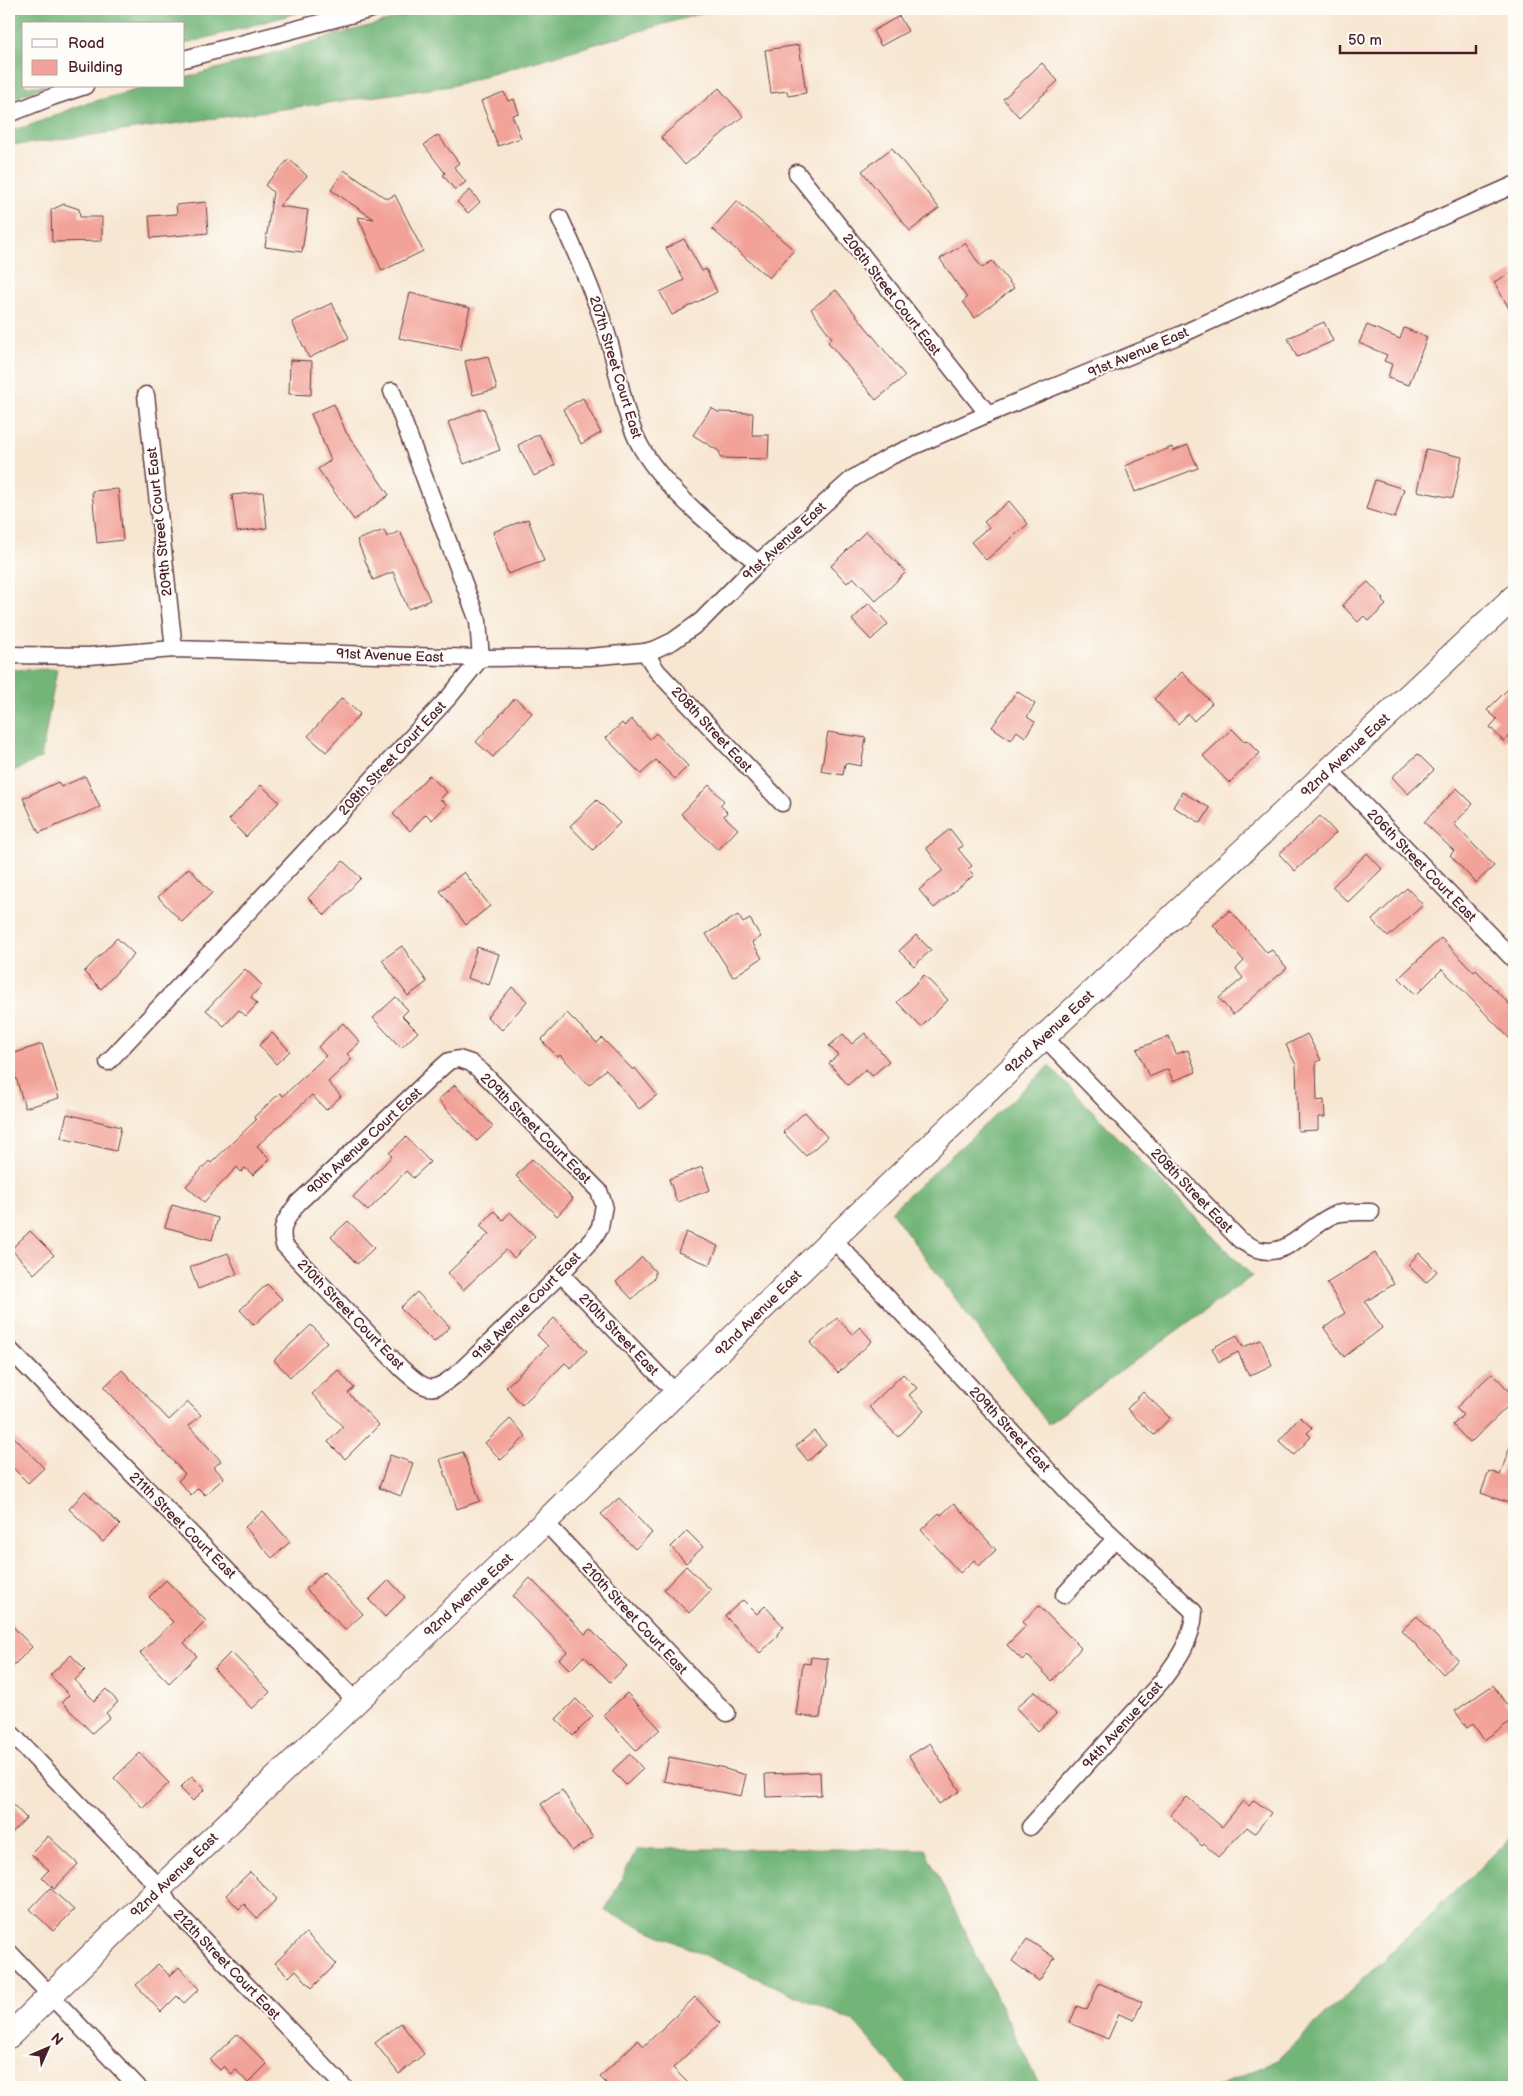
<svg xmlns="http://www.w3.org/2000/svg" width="1523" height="2096" font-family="'Balsamiq Sans',sans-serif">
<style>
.forest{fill:#72b578;stroke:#5e6a52}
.building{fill:#f2a298}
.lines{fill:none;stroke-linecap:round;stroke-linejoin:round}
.street-casing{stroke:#643d44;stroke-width:19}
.secondary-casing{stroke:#643d44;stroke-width:26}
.street{stroke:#fff;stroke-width:16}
.secondary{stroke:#fff;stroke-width:24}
.labels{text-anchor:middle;stroke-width:4;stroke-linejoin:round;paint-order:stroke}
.street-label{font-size:14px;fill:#4a1f2b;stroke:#fdfcf7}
</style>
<rect width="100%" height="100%" fill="#fdfcf7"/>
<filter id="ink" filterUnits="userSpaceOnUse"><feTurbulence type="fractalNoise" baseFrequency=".02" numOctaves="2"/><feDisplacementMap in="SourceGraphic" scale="10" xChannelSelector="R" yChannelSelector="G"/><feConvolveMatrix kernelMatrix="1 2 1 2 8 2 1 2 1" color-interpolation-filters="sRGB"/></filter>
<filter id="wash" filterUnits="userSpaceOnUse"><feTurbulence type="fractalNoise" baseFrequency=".0096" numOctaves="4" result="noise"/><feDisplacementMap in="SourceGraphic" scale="20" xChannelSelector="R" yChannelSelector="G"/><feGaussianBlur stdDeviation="1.12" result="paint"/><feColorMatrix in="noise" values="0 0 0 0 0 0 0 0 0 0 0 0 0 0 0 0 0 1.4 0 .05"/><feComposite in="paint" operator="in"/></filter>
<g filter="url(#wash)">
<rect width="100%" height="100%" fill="#f7e6d1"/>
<g class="forest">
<path d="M9,9H312L184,44V24H24V86H45L9,100Z"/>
<path d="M429,9H716L451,86L25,144L9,145V131L31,125L81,105L151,86H184V78Z"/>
<path d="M57,669L41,758L9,773V670Z"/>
<path d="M1049,1066L1252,1276L1048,1424L891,1211Z"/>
<path d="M1514,1835V2087H1216L1278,2060Z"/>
<path d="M637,1849H925L1040,2087H911L853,2021L605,1911Z"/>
</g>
<g id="blocks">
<g class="building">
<path d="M899,16L908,31L881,46L873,31Z"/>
<path d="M799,45L806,93L788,96L787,91L771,93L765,50Z"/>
<path d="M1042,63L1058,81L1019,117L1003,99Z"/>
<path d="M719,88L743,116L685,165L661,137Z"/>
<path d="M504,92L508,101L514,99L519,113L512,115L521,138L498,146L481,101Z"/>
<path d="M438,135L459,163L454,167L466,182L455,190L443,175L445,173L424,145Z"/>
<path d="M892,148L939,208L910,231L862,171Z"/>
<path d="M289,159L307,176L279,206L308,210L302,252L265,247L273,192L265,185Z"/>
<path d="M344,170L387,199L395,195L423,251L382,271L358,217L374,219L331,190Z"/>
<path d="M470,190L480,202L468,213L457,202Z"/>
<path d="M737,201L794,250L769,278L712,229Z"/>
<path d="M206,202L208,233L151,238L149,216L177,214L176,205Z"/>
<path d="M64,204L79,209L80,217H102V241L52,242L51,210Z"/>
<path d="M684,239L702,271L706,269L717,292L672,315L660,292L684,280L666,248Z"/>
<path d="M965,243L982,268L992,261L1014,288L975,318L963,302L967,298L940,259Z"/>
<path d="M1514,271V317L1494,282Z"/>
<path d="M836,290L905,376L876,400L828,342L832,338L811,309Z"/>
<path d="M410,293L470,308L460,350L399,338Z"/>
<path d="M332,303L349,338L309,358L292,322Z"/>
<path d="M1324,322L1333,341L1297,357L1288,338Z"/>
<path d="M1367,325L1400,339L1404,328L1427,337L1409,385L1388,378L1392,364L1384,361L1387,355L1359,343Z"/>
<path d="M488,356L497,389L473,395L465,361Z"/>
<path d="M290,360L312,361L311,395L289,394Z"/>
<path d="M583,398L601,433L581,444L563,409Z"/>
<path d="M334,404L346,432L389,495L354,520L318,469L331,460L311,414Z"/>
<path d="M484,408L500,450L464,464L448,422Z"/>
<path d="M711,408L718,412L753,413L752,435H769L768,459L720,458V452L693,435Z"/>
<path d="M539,434L555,465L534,476L518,445Z"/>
<path d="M1188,445L1198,468L1135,492L1125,466L1172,447L1173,451Z"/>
<path d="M1426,449L1462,457L1453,498L1417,491Z"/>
<path d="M1375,480L1404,489L1395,518L1366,509Z"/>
<path d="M118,489L123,540L97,543L92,491Z"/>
<path d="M263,492L267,528L237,532L232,495Z"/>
<path d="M1009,501L1028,524L986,560L971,542L989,527L984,522Z"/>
<path d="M528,519L544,561L508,574L493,532Z"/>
<path d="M384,530L387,537L400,531L430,600L408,609L393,572L373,580L357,540Z"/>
<path d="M866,531L906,572L876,601L853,577L847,583L831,566Z"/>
<path d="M1368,582L1384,599L1382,601L1386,605L1369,621L1364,616L1358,622L1342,605Z"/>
<path d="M869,603L888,624L871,640L852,620Z"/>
<path d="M1182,672L1212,703L1194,721L1188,714L1178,724L1154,699Z"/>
<path d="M1514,683V732L1504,742L1490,727L1497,719L1487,710Z"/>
<path d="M1017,691L1035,704L1027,717L1035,722L1025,737L1017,731L1011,740L992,727Z"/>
<path d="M342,698L360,714L326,752L308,736Z"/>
<path d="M515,698L532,713L493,757L476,742Z"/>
<path d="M631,719L650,739L656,733L688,766L675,779L656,760L641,774L606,738L622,723L624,726Z"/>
<path d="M1232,729L1245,742L1247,740L1260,753L1229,783L1203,756Z"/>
<path d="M828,732L866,738L861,766L845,763L843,775L821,771Z"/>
<path d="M1418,754L1434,770L1408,794L1392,777Z"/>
<path d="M429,775L447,792L440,799L447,805L432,820L426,814L410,831L393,814Z"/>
<path d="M85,776L100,807L39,833L23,798L58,782L61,787Z"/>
<path d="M261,785L279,802L246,837L229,820Z"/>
<path d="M709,785L724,801L720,805L727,812L724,816L738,829L718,850L681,814Z"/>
<path d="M1457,788L1473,804L1454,824L1494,866L1476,883L1450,855L1454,851L1424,822Z"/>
<path d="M1182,792L1210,808L1201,823L1173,807Z"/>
<path d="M597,800L620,823L593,850L570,826Z"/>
<path d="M1320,816L1336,833L1295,871L1279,854Z"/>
<path d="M950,829L963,846L958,849L972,866L968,869L974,875L934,908L919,890L943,870L926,848Z"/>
<path d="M1367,853L1382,869L1348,902L1332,887Z"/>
<path d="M343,861L361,878L325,915L308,898Z"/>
<path d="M189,868L212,893L182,922L158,897Z"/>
<path d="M464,872L490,906L466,925L440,891Z"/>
<path d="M1407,888L1423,905L1388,937L1372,920Z"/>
<path d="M1230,910L1267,953L1272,950L1287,968L1233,1015L1219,998L1243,978L1236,969L1244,961L1213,925Z"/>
<path d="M738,915L743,923L750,919L761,937L752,942L762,958L733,977L706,934Z"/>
<path d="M916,935L931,950L914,966L899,951Z"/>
<path d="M117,938L134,954L101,989L84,972Z"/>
<path d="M1441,938L1474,972L1476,970L1514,1009V1043L1442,969L1416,995L1399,978Z"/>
<path d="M402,946L427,982L408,996L382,960Z"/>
<path d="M477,947L499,954L489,985L467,978Z"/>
<path d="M245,969L262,985L251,997L257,1004L246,1016L239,1010L224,1026L206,1010Z"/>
<path d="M924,975L948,1000L921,1027L897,1002Z"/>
<path d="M512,987L527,1001L502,1030L487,1017Z"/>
<path d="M396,997L408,1010L402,1016L418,1032L401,1048L373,1018Z"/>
<path d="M567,1013L597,1043L602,1038L633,1070L635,1068L657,1095L639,1109L606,1069L589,1085L560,1055L558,1057L541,1040Z"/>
<path d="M343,1023L360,1042L347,1054L352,1059L328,1082L341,1096L326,1110L312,1095L257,1146L270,1159L253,1175L245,1168L241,1172L237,1167L204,1202L186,1186L209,1161L211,1163L256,1120L254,1117L280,1093L283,1096L326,1056L318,1047Z"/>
<path d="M272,1033L290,1051L276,1064L259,1045Z"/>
<path d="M865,1033L889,1061L872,1076L866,1069L848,1085L829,1063L838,1055L829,1046L843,1034L852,1044Z"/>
<path d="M1307,1034L1321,1060L1316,1062L1317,1101L1324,1100L1325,1117H1318V1130L1298,1131L1296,1065L1286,1045Z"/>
<path d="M1169,1036L1176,1054L1188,1050L1196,1072L1173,1081L1168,1069L1149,1077L1137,1049Z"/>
<path d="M42,1044L59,1098L25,1108L9,1055Z"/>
<path d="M455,1085L493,1126L477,1141L438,1100Z"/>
<path d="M805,1112L827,1137L806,1156L783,1132Z"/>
<path d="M67,1114L121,1127L116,1151L61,1138Z"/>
<path d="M406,1137L430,1162L413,1178L406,1171L368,1211L353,1197L392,1156L389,1153Z"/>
<path d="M532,1159L573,1199L557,1216L516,1176Z"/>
<path d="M702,1167L710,1190L677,1202L669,1179Z"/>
<path d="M172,1205L218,1218L212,1240L165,1227Z"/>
<path d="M494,1211L503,1220L510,1212L535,1236L514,1258L506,1250L463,1290L448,1273L489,1234L480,1226Z"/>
<path d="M348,1221L374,1248L357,1264L331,1237Z"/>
<path d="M30,1231L54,1255L34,1274L11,1249Z"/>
<path d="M686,1232L718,1246L710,1265L678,1252Z"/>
<path d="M228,1253L237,1274L198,1289L190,1267Z"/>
<path d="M1375,1253L1394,1284L1365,1302L1382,1328L1344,1357L1324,1328L1345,1313L1327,1283Z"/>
<path d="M1419,1253L1437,1271L1426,1283L1408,1265Z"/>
<path d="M642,1257L655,1271V1277L632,1299L616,1282Z"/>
<path d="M267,1284L282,1299L254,1325L240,1310Z"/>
<path d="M417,1292L450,1327L434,1342L400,1308Z"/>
<path d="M554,1318L587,1351L571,1368L565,1363L522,1405L506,1387L548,1346L537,1335Z"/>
<path d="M837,1318L852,1334L860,1327L872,1341L838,1373L810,1343Z"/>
<path d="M311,1325L327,1342L290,1377L274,1360Z"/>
<path d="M1237,1335L1243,1347L1261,1340L1272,1365L1249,1376L1238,1352L1219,1362L1212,1348Z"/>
<path d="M122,1370L169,1420L188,1402L201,1415L189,1426L221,1461L214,1467L224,1478L205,1495L198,1488L191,1495L178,1481L185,1474L104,1387Z"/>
<path d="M338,1370L354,1388L348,1393L379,1425L345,1459L328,1442L343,1427L312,1394Z"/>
<path d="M1492,1373L1514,1396V1400L1470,1443L1453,1425L1463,1415L1456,1408Z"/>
<path d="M903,1374L917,1388L909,1395L924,1411L898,1437L869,1407Z"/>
<path d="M1143,1392L1170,1418L1154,1435L1127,1409Z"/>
<path d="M1300,1417L1312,1428L1307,1433L1311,1437L1294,1455L1279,1441Z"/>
<path d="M510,1419L526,1436L501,1460L485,1443Z"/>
<path d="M814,1431L826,1445L808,1461L796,1446Z"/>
<path d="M9,1432L44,1468L28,1483L9,1464Z"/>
<path d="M1512,1441L1514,1442V1505L1481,1493L1489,1471L1500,1475Z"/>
<path d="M463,1452L480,1501L457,1509L440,1459Z"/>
<path d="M390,1455L413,1463L401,1496L379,1488Z"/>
<path d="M85,1491L120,1525L103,1542L69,1509Z"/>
<path d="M619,1498L652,1533L635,1549L601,1514Z"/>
<path d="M954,1503L996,1550L979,1566L974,1560L960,1573L921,1530L939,1513L941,1515Z"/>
<path d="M263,1511L290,1542L272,1558L245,1527Z"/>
<path d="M687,1531L703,1547L686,1563L671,1547Z"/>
<path d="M686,1566L711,1590L689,1613L664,1589Z"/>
<path d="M324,1572L363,1614L345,1630L306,1589Z"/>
<path d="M530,1578L585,1634L590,1629L627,1666L610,1682L584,1656L570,1670L559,1659L567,1652L513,1596Z"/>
<path d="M166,1580L206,1621L184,1643L197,1656L169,1683L140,1653L173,1622L149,1597Z"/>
<path d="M389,1580L405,1597L385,1617L369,1600Z"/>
<path d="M743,1600L757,1614L765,1606L784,1627L777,1634L778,1636L760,1653L725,1616Z"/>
<path d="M1039,1606L1081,1648L1052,1681L1027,1655L1022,1660L1007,1645L1026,1626L1022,1622Z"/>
<path d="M1417,1616L1458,1660L1443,1674L1402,1630Z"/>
<path d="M9,1622L32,1647L9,1670Z"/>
<path d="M231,1652L270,1692L252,1709L214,1669Z"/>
<path d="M71,1655L85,1670L75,1680L94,1701L106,1689L118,1702L106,1713L110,1717L92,1733L62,1702L69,1695L50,1675Z"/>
<path d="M811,1657L828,1659L820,1718L796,1715L803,1663L810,1664Z"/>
<path d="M1493,1685L1514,1715V1719L1484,1740L1473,1724L1467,1728L1455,1711Z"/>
<path d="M1035,1691L1056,1714L1038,1731L1016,1708Z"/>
<path d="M627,1693L660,1729L637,1751L603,1715Z"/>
<path d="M576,1699L593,1716L573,1736L556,1719Z"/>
<path d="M930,1743L960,1791L939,1804L909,1756Z"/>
<path d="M140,1753L169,1783L143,1808L114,1778Z"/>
<path d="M630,1754L643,1769L626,1785L612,1771Z"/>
<path d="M669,1757L725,1768V1769L746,1775L741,1796L664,1781Z"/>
<path d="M820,1772L821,1795L766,1797L765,1774Z"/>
<path d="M192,1776L205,1789L193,1801L180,1788Z"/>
<path d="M562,1790L593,1838L572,1851L541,1804Z"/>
<path d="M1187,1797L1222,1827L1243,1801L1249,1806L1254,1800L1271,1813L1255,1833L1247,1827L1218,1857L1204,1844L1202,1846L1170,1815Z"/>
<path d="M9,1800L26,1818L9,1836Z"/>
<path d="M48,1836L78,1864L54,1889L42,1877L49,1870L31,1854Z"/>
<path d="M250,1872L277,1899L257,1918L244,1904L239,1909L226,1895Z"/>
<path d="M50,1888L74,1910L53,1931L30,1909Z"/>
<path d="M306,1933L336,1964L312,1988L296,1970L289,1977L275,1963Z"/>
<path d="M1027,1939L1055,1958L1039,1981L1012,1961Z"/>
<path d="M158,1964L170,1976L179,1967L199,1989L184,2003L177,1996L161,2012L136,1985Z"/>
<path d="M1099,1983L1142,2002L1134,2020L1119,2014L1108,2039L1070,2023L1077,2006L1087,2010Z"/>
<path d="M695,1997L720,2023L673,2068L692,2087H610L600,2077L638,2040L644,2046Z"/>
<path d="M401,2023L424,2054L399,2074L375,2043Z"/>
<path d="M237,2034L267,2064L248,2083L236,2070L231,2074L224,2066L220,2070L210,2060Z"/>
</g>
</g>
</g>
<g filter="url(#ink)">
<use href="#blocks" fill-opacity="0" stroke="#643d44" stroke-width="1"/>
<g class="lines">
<defs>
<g id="street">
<path d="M184,59L372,9"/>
<path d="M9,114L52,97L85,86"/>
<path d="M797,173L988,414"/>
<path d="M560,218C579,259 597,300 610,344C620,379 624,418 642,449C667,491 719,533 758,563"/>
<path d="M146,395L174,649"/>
<path d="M645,652L657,671L782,803"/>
<path d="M9,655L89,656L174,649L481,658L589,657L645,652L656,649L673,641L701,621L758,563L852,479L891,456L988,414L1180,335L1333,265L1514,185"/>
<path d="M1329,769L1514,960"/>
<path d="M1044,1037L1240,1240C1245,1243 1251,1247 1257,1249C1289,1260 1309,1223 1336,1214C1348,1211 1360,1212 1371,1212"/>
<path d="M459,1059L471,1063L482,1072L599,1191L604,1205L600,1227L594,1237L561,1274L459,1372C432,1395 427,1391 402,1369L284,1245C279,1226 287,1218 298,1203L441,1068L449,1061Z"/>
<path d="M108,1062L450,696L481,658L478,621L392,391"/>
<path d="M833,1239L1082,1507L1194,1612C1193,1639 1177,1661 1161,1682L1030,1827"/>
<path d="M561,1274L677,1394"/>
<path d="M9,1349L356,1701"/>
<path d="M545,1522L701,1688L727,1713"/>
<path d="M1064,1595L1115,1539"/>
<path d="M9,1731L160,1888L169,1904L344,2087"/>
<path d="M9,1952L138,2087"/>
</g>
<path id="secondary" d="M9,2036L160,1888L545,1522L833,1239L1044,1037L1514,597"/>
</defs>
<use href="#street" class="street-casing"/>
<use href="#secondary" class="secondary-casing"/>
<use href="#street" class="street"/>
<use href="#secondary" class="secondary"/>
</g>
</g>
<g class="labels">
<g class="street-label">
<text transform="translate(892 294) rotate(52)" y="5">206th Street Court East</text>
<text transform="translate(1138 352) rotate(-23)" y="5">91st Avenue East</text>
<text transform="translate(616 367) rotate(73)" y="5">207th Street Court East</text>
<text transform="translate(159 522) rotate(-96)" y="5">209th Street Court East</text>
<text transform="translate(784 541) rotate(-43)" y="5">91st Avenue East</text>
<text transform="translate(390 655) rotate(2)" y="5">91st Avenue East</text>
<text transform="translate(712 729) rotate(47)" y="5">208th Street East</text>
<text transform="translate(1345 755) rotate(-43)" y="5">92nd Avenue East</text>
<text transform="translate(392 758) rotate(-47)" y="5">208th Street Court East</text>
<text transform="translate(1422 865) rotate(46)" y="5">206th Street Court East</text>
<text transform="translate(1049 1032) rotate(-43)" y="5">92nd Avenue East</text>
<text transform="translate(536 1128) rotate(45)" y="5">209th Street Court East</text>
<text transform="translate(364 1141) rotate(-43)" y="5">90th Avenue Court East</text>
<text transform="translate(1192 1190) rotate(46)" y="5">208th Street East</text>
<text transform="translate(526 1306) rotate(-45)" y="5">91st Avenue Court East</text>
<text transform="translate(758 1313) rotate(-45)" y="5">92nd Avenue East</text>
<text transform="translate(351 1314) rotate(46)" y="5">210th Street Court East</text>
<text transform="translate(619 1334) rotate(46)" y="5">210th Street East</text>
<text transform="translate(1010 1429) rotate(47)" y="5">209th Street East</text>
<text transform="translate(183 1525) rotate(45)" y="5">211th Street Court East</text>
<text transform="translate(468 1595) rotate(-43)" y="5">92nd Avenue East</text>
<text transform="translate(635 1618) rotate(47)" y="5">210th Street Court East</text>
<text transform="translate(1122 1725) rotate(-48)" y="5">94th Avenue East</text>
<text transform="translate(174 1875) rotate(-44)" y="5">92nd Avenue East</text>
<text transform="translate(227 1964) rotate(46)" y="5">212th Street Court East</text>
</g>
</g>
<rect width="1523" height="2096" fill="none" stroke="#fdfcf7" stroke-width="30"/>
<rect x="22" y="22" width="162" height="65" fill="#fdfcf7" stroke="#b5a4a5"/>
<rect x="32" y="39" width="25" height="8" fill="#ffffff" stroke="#b5a4a5"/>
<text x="68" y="48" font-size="15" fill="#4a1f2b">Road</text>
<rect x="32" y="60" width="25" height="15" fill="#f2a298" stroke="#b5a4a5"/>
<text x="68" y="72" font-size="15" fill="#4a1f2b">Building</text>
<g transform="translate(48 2048) rotate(45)" stroke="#fdfcf7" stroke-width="4" paint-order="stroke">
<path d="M0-4L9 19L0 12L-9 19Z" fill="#4a1f2b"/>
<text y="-8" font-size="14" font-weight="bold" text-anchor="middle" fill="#4a1f2b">N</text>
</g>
<path d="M1340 45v8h136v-8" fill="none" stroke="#4a1f2b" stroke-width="2.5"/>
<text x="1348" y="45" font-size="15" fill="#4a1f2b" stroke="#fdfcf7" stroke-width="4" paint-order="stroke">50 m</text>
</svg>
